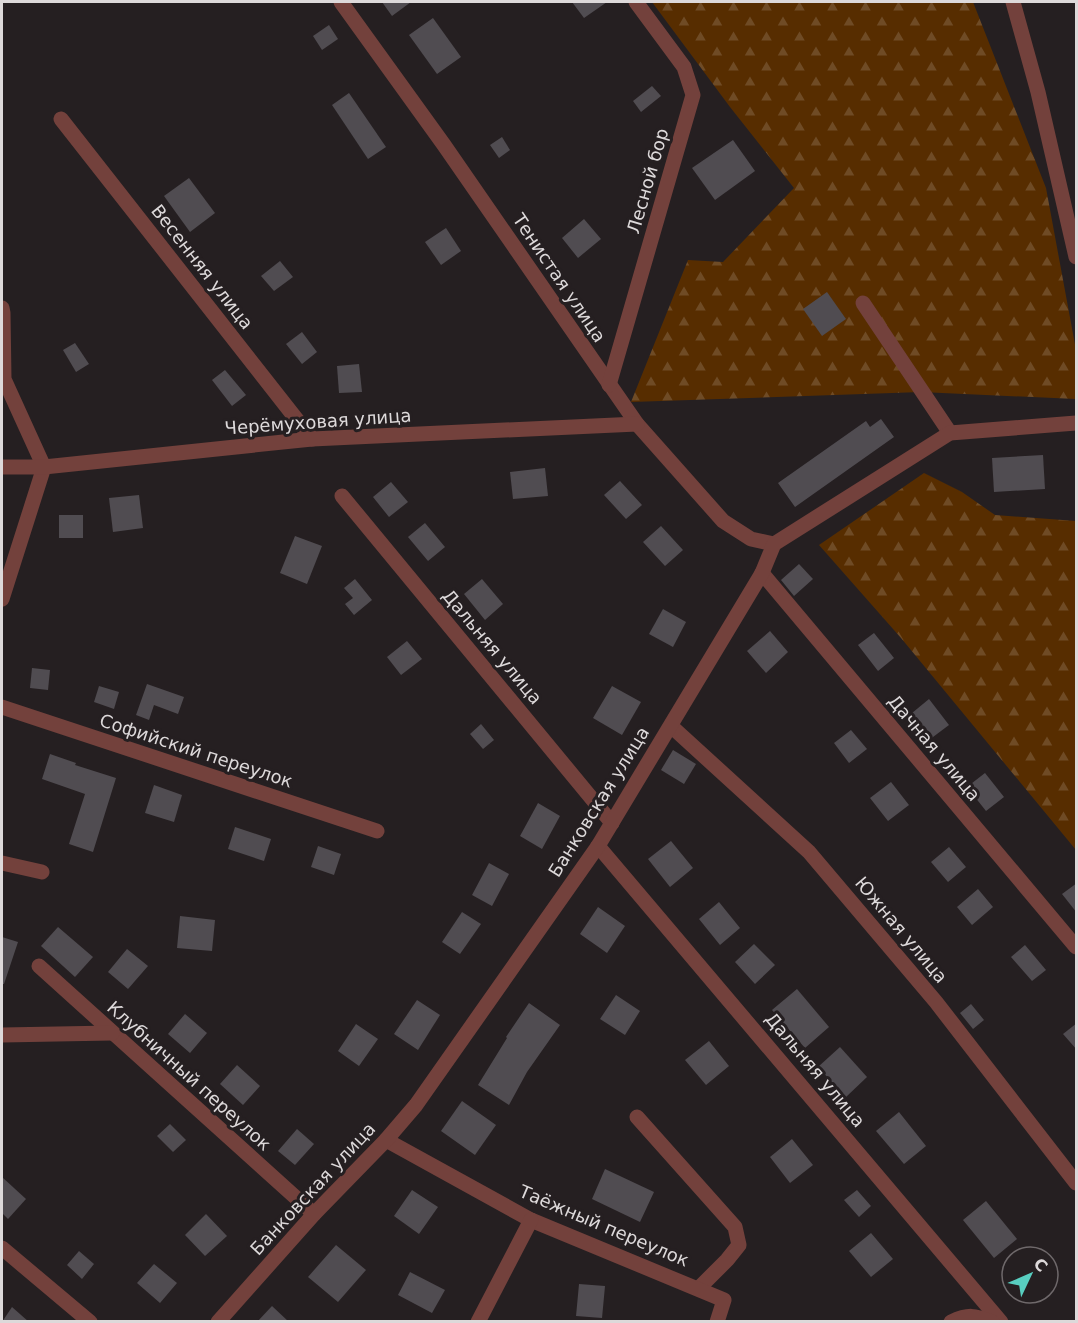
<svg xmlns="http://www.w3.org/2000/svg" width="1078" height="1323" font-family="'DejaVu Sans',sans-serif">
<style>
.forest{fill:url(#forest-firs)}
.building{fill:#504c51}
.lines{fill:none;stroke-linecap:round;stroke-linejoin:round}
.minor{stroke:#73413c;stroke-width:15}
.labels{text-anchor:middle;stroke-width:6;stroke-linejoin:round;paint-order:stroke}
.street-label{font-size:18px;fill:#ddd9da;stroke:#251f21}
</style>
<defs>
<pattern id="forest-firs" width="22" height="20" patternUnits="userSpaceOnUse" patternTransform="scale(1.5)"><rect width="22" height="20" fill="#572d00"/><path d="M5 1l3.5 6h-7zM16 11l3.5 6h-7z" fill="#6f4b25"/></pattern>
</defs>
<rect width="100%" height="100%" fill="#251f21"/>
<g class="forest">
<path d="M652,2H973L1046,188L1076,350V399L921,392L631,402L688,260L723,262L794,188L730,107Z"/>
<path d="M924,473L962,492L995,515L1076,521V850L901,638L819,545Z"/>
</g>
<g class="building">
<path d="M382,2H411L392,16Z"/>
<path d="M572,2H607L584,18Z"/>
<path d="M433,18L461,57L437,74L409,35Z"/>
<path d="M329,25L338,39L322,50L313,36Z"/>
<path d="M652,86L661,96L641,112L633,101Z"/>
<path d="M349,93L386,147L368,159L332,105Z"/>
<path d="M502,137L510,150L499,158L490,145Z"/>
<path d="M733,140L755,171L715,200L692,168Z"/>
<path d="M189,178L215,213L190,232L164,196Z"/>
<path d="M584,219L601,239L578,258L562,238Z"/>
<path d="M446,228L461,251L441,265L425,242Z"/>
<path d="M280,261L293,277L274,291L261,276Z"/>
<path d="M827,292L846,319L822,336L803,309Z"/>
<path d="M302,332L317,352L302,364L286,344Z"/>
<path d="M75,343L89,364L76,372L63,350Z"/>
<path d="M359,364L362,392L339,393L337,366Z"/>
<path d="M225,370L246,395L232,406L212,380Z"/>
<path d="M881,419L894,437L795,507L778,483L866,421L870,427Z"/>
<path d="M1043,455L1045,489L994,492L992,458Z"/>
<path d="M545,468L548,496L513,499L510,472Z"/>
<path d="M620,481L642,505L626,519L604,495Z"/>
<path d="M391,482L408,502L389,517L373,497Z"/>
<path d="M139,495L143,528L113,532L109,498Z"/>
<rect x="59" y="515" width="24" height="23"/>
<path d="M425,523L445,547L428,561L408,537Z"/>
<path d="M661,526L683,550L665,566L643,542Z"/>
<path d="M295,536L322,546L307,584L280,573Z"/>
<path d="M799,564L813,579L794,596L781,580Z"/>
<path d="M355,579L372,600L354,615L345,604L353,598L344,588Z"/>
<path d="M482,579L503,604L485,620L464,594Z"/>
<path d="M663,609L686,622L673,647L649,634Z"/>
<path d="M770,631L788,652L766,673L747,651Z"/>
<path d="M874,633L894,658L878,671L858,645Z"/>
<path d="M407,641L422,659L401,675L387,657Z"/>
<path d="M32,668L50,670L48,690L30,688Z"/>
<path d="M147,684L184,697L178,714L154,705L149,720L136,715Z"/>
<path d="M99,686L119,692L114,709L94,702Z"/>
<path d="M612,686L641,702L622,735L593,718Z"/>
<path d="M929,699L949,725L925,743L906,718Z"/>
<path d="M481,724L494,740L483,749L470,734Z"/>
<path d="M851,730L867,749L849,763L834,743Z"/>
<path d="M673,750L696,764L684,784L661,770Z"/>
<path d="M50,754L76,763L75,765L116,778L93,852L69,844L85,794L42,779Z"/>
<path d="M985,773L1004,797L986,811L967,787Z"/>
<path d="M891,782L909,805L888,821L870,798Z"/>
<path d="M154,785L182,795L174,822L145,813Z"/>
<path d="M538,803L560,816L542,849L520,836Z"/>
<path d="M235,827L271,839L264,861L228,849Z"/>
<path d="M671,841L693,868L670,887L648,859Z"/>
<path d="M318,846L341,854L334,875L311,867Z"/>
<path d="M949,847L966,867L948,882L931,862Z"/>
<path d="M489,863L509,874L492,906L472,895Z"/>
<path d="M1077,883V913L1062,894Z"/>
<path d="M978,889L993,907L972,925L957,907Z"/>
<path d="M719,902L740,928L720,945L699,919Z"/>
<path d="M598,907L625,926L607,953L580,934Z"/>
<path d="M462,912L481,924L460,954L442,942Z"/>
<path d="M180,916L215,920L212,951L177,948Z"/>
<path d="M58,927L93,957L75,977L41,946Z"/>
<path d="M2,937L18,942L4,984H2Z"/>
<path d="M754,944L775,965L755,984L735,962Z"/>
<path d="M1025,945L1046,970L1032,981L1011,957Z"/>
<path d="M127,949L148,966L128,989L108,972Z"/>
<path d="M797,989L829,1027L805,1048L772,1010Z"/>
<path d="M616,995L640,1011L625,1035L600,1019Z"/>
<path d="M417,1000L440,1015L418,1050L394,1034Z"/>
<path d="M529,1003L560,1025L527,1072L509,1105L478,1085L507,1038L506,1037Z"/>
<path d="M971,1004L984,1020L973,1029L960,1013Z"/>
<path d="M185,1014L207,1033L190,1053L168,1034Z"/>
<path d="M1077,1023V1050L1063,1034Z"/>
<path d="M356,1024L378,1039L359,1066L338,1051Z"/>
<path d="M709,1041L729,1066L706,1085L685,1060Z"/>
<path d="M840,1047L867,1077L846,1097L818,1067Z"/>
<path d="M237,1065L260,1086L243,1105L220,1084Z"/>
<path d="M462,1101L496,1125L475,1155L441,1131Z"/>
<path d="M899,1112L926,1146L904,1164L876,1131Z"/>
<path d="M170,1124L186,1140L173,1152L157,1136Z"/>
<path d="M297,1129L314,1144L295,1165L278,1151Z"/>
<path d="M792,1139L813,1165L790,1183L770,1157Z"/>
<path d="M605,1169L654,1192L640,1222L592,1199Z"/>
<path d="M2,1177L26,1199L8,1219L2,1213Z"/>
<path d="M412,1190L438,1207L419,1234L394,1216Z"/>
<path d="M857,1190L871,1206L859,1217L844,1200Z"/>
<path d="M986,1201L1017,1239L994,1258L963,1220Z"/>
<path d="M206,1214L227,1236L205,1256L185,1235Z"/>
<path d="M871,1233L893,1259L871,1277L849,1251Z"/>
<path d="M336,1245L366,1270L338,1302L308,1277Z"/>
<path d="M79,1251L94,1264L82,1279L67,1265Z"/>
<path d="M154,1264L177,1283L160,1303L137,1283Z"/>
<path d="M410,1272L445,1290L432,1313L398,1295Z"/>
<path d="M579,1284L605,1286L602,1318L576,1316Z"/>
<path d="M272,1306L289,1322H257Z"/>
<path d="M12,1307L29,1322H2Z"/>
</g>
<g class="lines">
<g class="minor">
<path d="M341,2L444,145L637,424L723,521L751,539L774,544"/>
<path d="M1013,2L1038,92L1076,257"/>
<path d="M61,119L312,439"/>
<path d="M863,303L950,433"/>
<path d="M2,308L3,313L4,379L44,467L2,599"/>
<path d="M609,385L693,95L684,67L636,2"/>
<path d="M2,467H44L312,439L637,424"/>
<path d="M342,496L612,823"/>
<path d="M762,573L1076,947"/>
<path d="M2,707L377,831"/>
<path d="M671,726L809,852L936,1002L1076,1183"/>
<path d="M598,846L1001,1322"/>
<path d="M2,863L42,872"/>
<path d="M39,966L314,1214"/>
<path d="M2,1035L112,1033"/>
<path d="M637,1117L735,1227L739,1245L727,1260L699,1288"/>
<path d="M386,1140L531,1220L724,1300L717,1322"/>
<path d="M2,1248L90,1322"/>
<path d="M218,1322L314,1214L386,1140L416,1105L598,846L762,573L774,544L950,433L1076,423"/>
<path d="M478,1322L531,1220"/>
<path d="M951,1322C968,1314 975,1315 992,1322"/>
</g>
</g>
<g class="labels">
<g class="street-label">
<text transform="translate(648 181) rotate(-74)" y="6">Лесной бор</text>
<text transform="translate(202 267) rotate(52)" y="6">Весенняя улица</text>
<text transform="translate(559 278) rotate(56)" y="6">Тенистая улица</text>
<text transform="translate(318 422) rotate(-4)" y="6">Черёмуховая улица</text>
<text transform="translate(492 647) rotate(50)" y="6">Дальняя улица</text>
<text transform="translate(934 748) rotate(50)" y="6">Дачная улица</text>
<text transform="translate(196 751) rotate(18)" y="6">Софийский переулок</text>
<text transform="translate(599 802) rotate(-58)" y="6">Банковская улица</text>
<text transform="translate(901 930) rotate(50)" y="6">Южная улица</text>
<text transform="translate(815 1070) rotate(50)" y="6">Дальняя улица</text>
<text transform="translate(189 1076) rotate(42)" y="6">Клубничный переулок</text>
<text transform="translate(313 1189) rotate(-47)" y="6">Банковская улица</text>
<text transform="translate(604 1226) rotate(23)" y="6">Таёжный переулок</text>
</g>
</g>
<rect width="1078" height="1323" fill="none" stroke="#ddd9da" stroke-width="6"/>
<g transform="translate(1030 1275) rotate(46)"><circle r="28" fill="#251f21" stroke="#6f696b" stroke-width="1.5"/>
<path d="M0-4.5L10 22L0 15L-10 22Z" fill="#58cec0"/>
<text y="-9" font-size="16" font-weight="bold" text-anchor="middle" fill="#ddd9da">С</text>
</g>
</svg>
